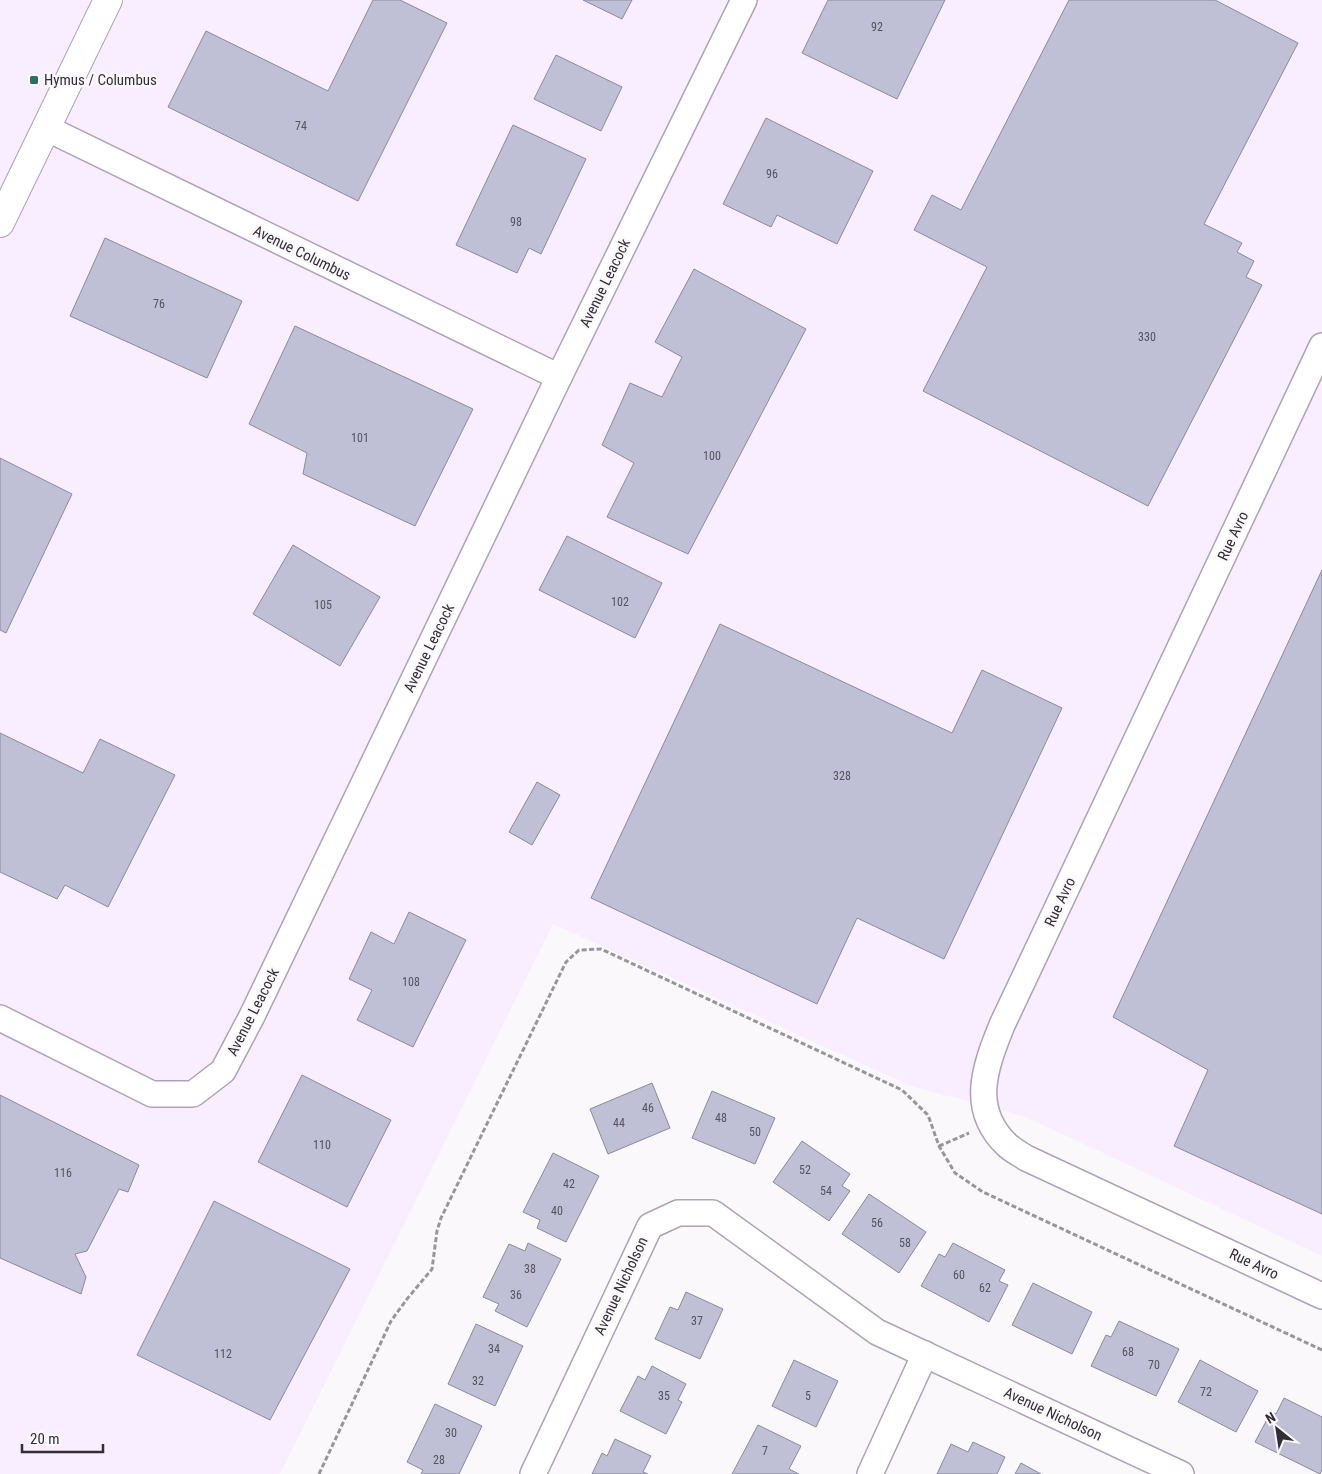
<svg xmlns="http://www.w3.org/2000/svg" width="1322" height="1474" font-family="'Roboto Condensed',sans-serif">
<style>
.built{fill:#f8eeff}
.building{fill:#bfbfd5;stroke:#8a8a9f}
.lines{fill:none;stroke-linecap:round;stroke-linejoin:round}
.minor-casing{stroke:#aea2b6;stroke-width:28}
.tertiary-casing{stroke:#aea2b6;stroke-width:30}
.path{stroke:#99959b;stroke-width:3;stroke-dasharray:5 2.5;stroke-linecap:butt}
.minor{stroke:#fff;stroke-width:25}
.tertiary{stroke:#fff;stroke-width:28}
.poi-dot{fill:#2a6f61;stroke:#fbf8fc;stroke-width:2}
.labels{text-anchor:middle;stroke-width:5;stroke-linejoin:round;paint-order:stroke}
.number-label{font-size:12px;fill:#56525e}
.poi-label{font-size:15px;fill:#332e36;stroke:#fbf8fc;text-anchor:start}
.street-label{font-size:15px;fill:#332e36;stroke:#fbf8fc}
</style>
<rect width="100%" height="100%" fill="#fbf8fc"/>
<path class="built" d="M0,0H1322V1256L1026,1117L911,1086L553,924L280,1474H0Z"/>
<g class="building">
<path d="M373,0H400L447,23L358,201L168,107L206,31L328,91Z"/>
<path d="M583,0H632L622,19Z"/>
<path d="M828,0H945L897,99L802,53Z"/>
<path d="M1069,0H1215L1298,43L1204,224L1242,243L1237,252L1254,261L1246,277L1262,285L1148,506L923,391L987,267L914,230L932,195L961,210Z"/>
<path d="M556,55L622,87L601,131L534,99Z"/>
<path d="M766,118L873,171L837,244L777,215L771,227L723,204Z"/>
<path d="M513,125L586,159L541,254L529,248L517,273L456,245Z"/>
<path d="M105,238L242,301L207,378L70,316Z"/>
<path d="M694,269L806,329L688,554L607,517L634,463L602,445L630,383L662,397L682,357L655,342Z"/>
<path d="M295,326L473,409L415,526L303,474L307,453L249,424Z"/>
<path d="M0,458L72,494L6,633L0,630Z"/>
<path d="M567,536L662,583L635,638L539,590Z"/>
<path d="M293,545L380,597L340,666L253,614Z"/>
<path d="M1322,570V1214L1174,1146L1208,1070L1113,1017Z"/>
<path d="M720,624L952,733L982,670L1062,708L944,959L857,918L817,1004L591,898Z"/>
<path d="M0,733L83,773L100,739L175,775L108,907L65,885L57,899L0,872Z"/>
<path d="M537,782L560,795L532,845L509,832Z"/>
<path d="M409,912L466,940L413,1047L357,1020L372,990L349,979L371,932L394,944Z"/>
<path d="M302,1075L391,1120L347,1207L258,1162Z"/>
<path d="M652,1083L670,1128L608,1154L590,1109Z"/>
<path d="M712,1091L775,1118L755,1164L692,1138Z"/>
<path d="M0,1095L139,1165L128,1192L119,1189L87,1251L75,1254L86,1277L81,1294L0,1258Z"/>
<path d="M802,1141L850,1174L842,1186L850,1191L829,1221L773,1182Z"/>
<path d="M553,1153L599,1176L566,1242L537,1228L540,1220L523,1212Z"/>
<path d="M869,1194L926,1232L899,1273L842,1234Z"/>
<path d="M214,1201L350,1269L270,1420L137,1355Z"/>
<path d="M528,1243L561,1259L527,1327L495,1311L499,1304L483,1297L509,1244L525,1251Z"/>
<path d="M953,1243L1005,1270L999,1281L1008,1285L989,1322L921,1286L939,1254L945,1257Z"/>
<path d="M1033,1283L1092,1312L1072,1354L1012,1325Z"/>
<path d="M686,1292L723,1309L700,1359L655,1339L670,1307L678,1310Z"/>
<path d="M1119,1321L1179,1349L1156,1396L1091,1366L1106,1335L1111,1337Z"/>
<path d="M476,1324L523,1346L495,1406L448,1384Z"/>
<path d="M794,1360L838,1381L816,1427L772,1406Z"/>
<path d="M1200,1360L1258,1391L1236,1432L1178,1402Z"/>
<path d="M652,1366L686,1384L678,1400L682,1402L666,1434L620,1411L638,1376L645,1380Z"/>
<path d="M1284,1398L1322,1417V1470L1320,1474L1255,1442L1271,1412L1276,1414Z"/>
<path d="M435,1404L482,1426L459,1474H421L423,1470L407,1462Z"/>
<path d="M758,1425L801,1446L789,1469L799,1474H732Z"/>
<path d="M615,1439L651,1456L643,1472L648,1474H592L602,1453L607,1456Z"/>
<path d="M973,1442L1005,1457L997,1474H937L951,1444L968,1452Z"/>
<path d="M1021,1463L1041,1474H1015Z"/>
</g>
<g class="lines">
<defs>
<g id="minor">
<path d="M46,128L559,377"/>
<path d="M1322,346L1002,1025C985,1067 969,1109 1007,1145C1012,1150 1020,1154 1026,1158L1322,1296"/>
<path d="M0,1018L152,1094H193L223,1071L252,1016L559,377L744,0"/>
<path d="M533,1474L650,1226L678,1213H713L877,1332L1181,1474"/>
<path d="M870,1474L925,1354"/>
</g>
<path id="tertiary" d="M0,223L108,0"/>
</defs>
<use href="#minor" class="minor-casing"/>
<use href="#tertiary" class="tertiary-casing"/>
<g class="path">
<path d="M939,1146L969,1133"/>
<path d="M319,1474L391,1321L407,1299L432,1269L437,1231L441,1218L566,962L579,950L601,949L902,1090L928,1115L939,1146L955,1173L983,1192L1322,1350"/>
</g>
<use href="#minor" class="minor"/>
<use href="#tertiary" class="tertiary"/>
</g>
<rect class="poi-dot" x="29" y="75" width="10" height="10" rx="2.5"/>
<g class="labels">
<g class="number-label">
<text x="877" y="31">92</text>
<text x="301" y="130">74</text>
<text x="772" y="178">96</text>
<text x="516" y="226">98</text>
<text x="159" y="308">76</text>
<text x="1147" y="341">330</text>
<text x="360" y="442">101</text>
<text x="712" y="460">100</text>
<text x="620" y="606">102</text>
<text x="323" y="609">105</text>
<text x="842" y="780">328</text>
<text x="411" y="986">108</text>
<text x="648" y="1112">46</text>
<text x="721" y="1122">48</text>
<text x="619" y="1127">44</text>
<text x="755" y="1136">50</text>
<text x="322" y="1149">110</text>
<text x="805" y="1174">52</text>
<text x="63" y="1177">116</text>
<text x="569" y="1188">42</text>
<text x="826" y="1195">54</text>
<text x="557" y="1215">40</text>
<text x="877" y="1227">56</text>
<text x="905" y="1247">58</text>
<text x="530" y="1273">38</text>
<text x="959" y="1279">60</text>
<text x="985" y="1292">62</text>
<text x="516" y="1299">36</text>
<text x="697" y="1325">37</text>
<text x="494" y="1353">34</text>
<text x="1128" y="1356">68</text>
<text x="223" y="1358">112</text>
<text x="1154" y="1369">70</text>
<text x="478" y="1385">32</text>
<text x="1206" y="1396">72</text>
<text x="664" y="1400">35</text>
<text x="808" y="1400">5</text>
<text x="451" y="1437">30</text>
<text x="765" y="1455">7</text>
<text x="439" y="1464">28</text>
</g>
<g class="poi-label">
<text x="44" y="85">Hymus / Columbus</text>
</g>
<g class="street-label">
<text transform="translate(302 253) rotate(26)" y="5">Avenue Columbus</text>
<text transform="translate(605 283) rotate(-64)" y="5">Avenue Leacock</text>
<text transform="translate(1233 536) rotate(-65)" y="5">Rue Avro</text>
<text transform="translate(429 648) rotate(-64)" y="5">Avenue Leacock</text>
<text transform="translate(1060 902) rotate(-65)" y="5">Rue Avro</text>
<text transform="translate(253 1012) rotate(-63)" y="5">Avenue Leacock</text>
<text transform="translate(1254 1264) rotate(25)" y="5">Rue Avro</text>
<text transform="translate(621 1286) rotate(-65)" y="5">Avenue Nicholson</text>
<text transform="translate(1053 1414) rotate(25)" y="5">Avenue Nicholson</text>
</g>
</g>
<g transform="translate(1277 1429) rotate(330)" stroke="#fbf8fc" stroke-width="4" paint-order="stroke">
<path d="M0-4L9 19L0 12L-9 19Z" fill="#332e36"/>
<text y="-8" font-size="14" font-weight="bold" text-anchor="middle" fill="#332e36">N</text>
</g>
<path d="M22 1444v8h81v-8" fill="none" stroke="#332e36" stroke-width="2.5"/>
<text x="30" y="1444" font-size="15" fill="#332e36" stroke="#fbf8fc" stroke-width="4" paint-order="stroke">20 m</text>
</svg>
